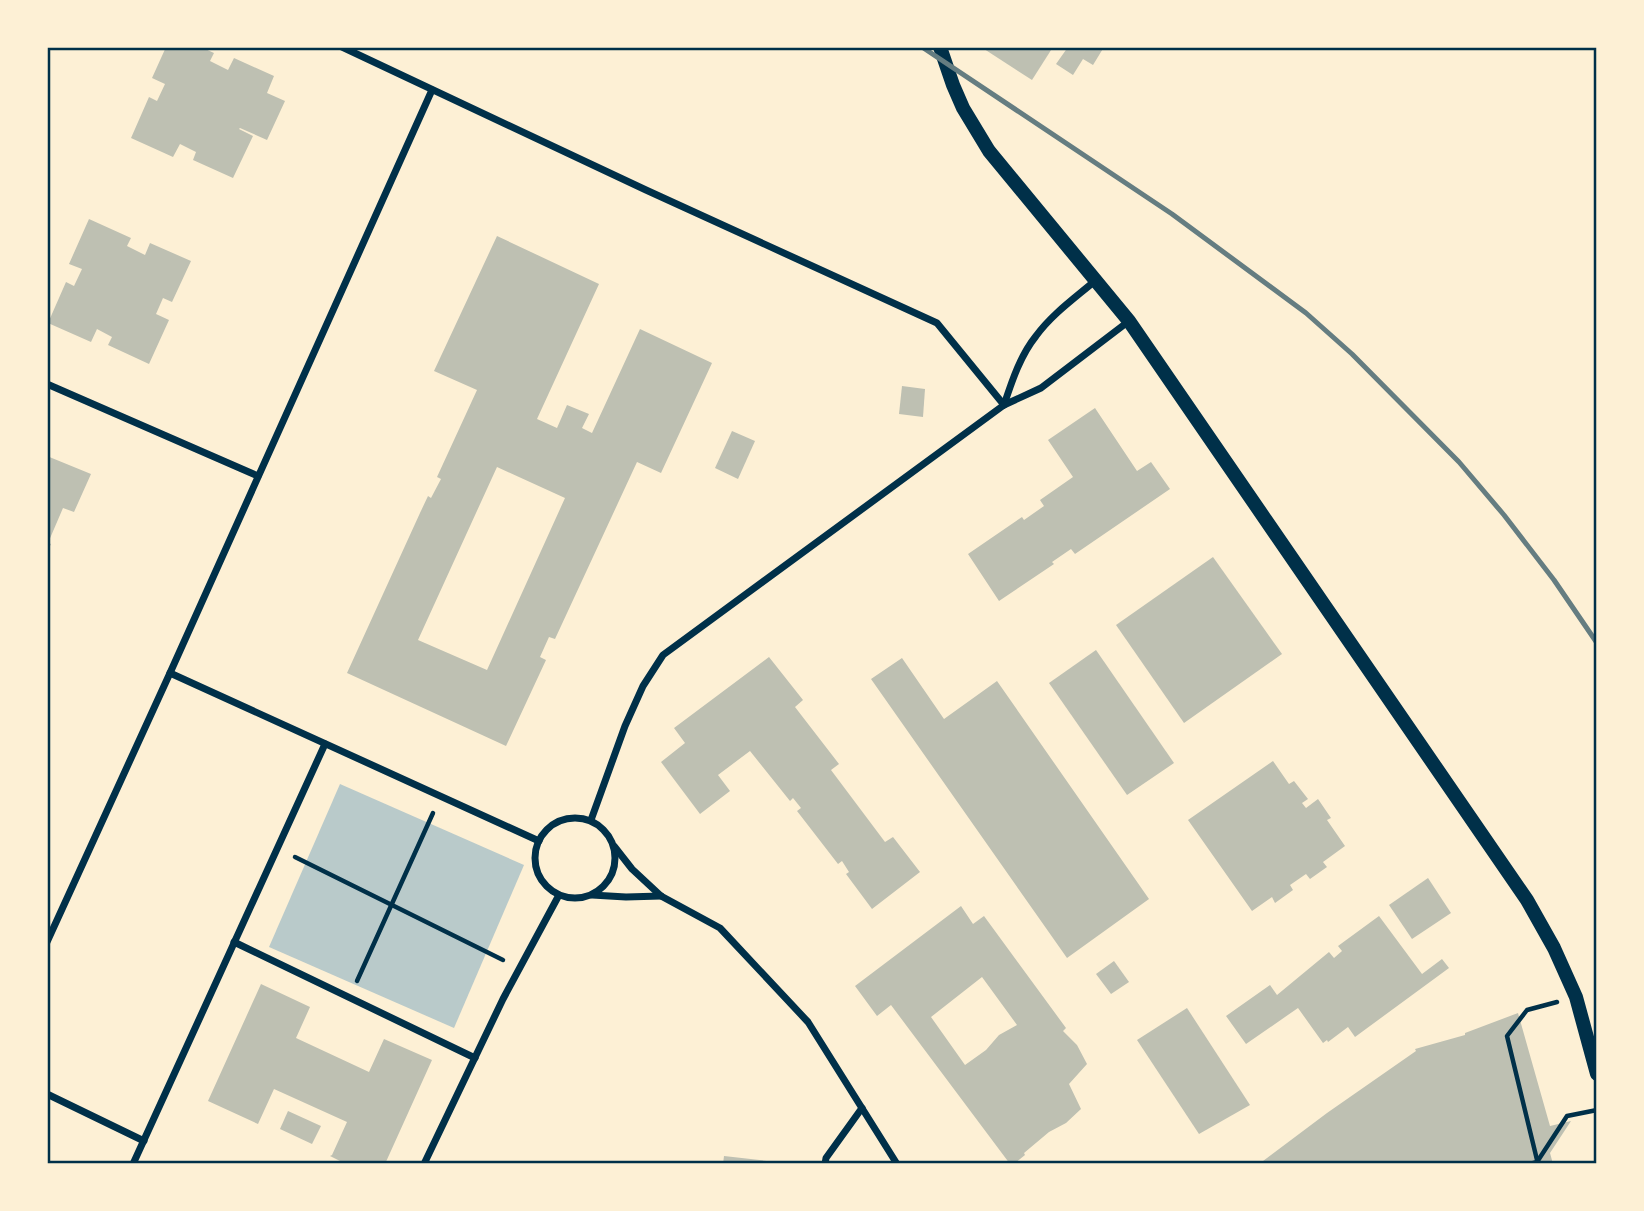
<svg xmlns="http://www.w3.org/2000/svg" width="1644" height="1211" font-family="'Source Sans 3',sans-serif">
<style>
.green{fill:#b9caca}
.building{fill:#bec0b2;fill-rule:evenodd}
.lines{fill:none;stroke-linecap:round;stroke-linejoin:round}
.path{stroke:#003049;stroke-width:4.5}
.minor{stroke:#003049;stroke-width:7}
.secondary{stroke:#003049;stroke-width:14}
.rail{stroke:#657d81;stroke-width:5}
.neatline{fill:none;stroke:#003049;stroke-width:2.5}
</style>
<rect width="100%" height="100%" fill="#fdf0d5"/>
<path class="green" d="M340,784L524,865L454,1028L269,947Z"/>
<g class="building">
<path d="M166,47H201L214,53L210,61L228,70L234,58L274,76L267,93L285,101L267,140L240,128L239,129L253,136L233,178L193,160L196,152L180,144L173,157L131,138L149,97L157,101L165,84L152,78Z"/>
<path d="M981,47H1053L1032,80Z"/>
<path d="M1068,47H1104L1093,65L1083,59L1073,75L1056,64Z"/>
<path d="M89,219L131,238L127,246L145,255L150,243L191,261L172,302L163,298L156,314L169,320L149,364L108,345L112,337L97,329L91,342L48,323L66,282L74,286L82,269L69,264Z"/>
<path d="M497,236L599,284L537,419L557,428L567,405L589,414L582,428L592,433L640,329L712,363L661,473L637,462L555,639L549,637L540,657L546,660L506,746L347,673L420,513L428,496L431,498L441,479L437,477L477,390L434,371ZM497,467L565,498L487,670L418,640Z"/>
<path d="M902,386L925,389L923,417L899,414Z"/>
<path d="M1095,408L1137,471L1151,462L1170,489L1075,554L1071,549L1052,562L1054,564L999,601L968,554L1022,517L1024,520L1044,506L1040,500L1073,477L1048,440Z"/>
<path d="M732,431L755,441L738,479L715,468Z"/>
<path d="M47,456L91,474L74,512L63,508L48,543L51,544L47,552Z"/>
<path d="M1213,557L1282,654L1184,723L1116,625Z"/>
<path d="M1096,650L1174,763L1127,795L1049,683Z"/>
<path d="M769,657L803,700L795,707L839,764L831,770L885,842L893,837L920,872L872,909L846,874L849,872L842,861L838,864L797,811L801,808L793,798L790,801L750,751L718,775L730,791L700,814L661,762L685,743L674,728Z"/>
<path d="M902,658L944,719L997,681L1149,899L1067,958L871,679Z"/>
<path d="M1273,761L1289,784L1294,781L1308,799L1302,803L1306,808L1318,799L1331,818L1327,820L1345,846L1323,862L1327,867L1310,879L1306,874L1290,885L1293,890L1275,903L1272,897L1252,911L1188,820Z"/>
<path d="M1428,878L1451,913L1412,939L1389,905Z"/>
<path d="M961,906L973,924L984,916L1066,1028L1063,1031L1077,1045L1087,1064L1069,1084L1081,1109L1066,1123L1049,1132L1024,1153L1025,1155L1014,1164H1010L891,1005L877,1016L855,986ZM982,977L1017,1025L999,1035L986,1050L965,1065L931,1017Z"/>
<path d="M1379,916L1422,974L1442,959L1449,968L1355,1037L1348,1027L1328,1042L1327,1040L1323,1043L1298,1008L1246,1044L1226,1016L1270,985L1277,995L1329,952L1334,958L1342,951L1338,946Z"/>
<path d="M1114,961L1129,982L1111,994L1096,974Z"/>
<path d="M261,984L310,1007L296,1038L369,1072L384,1039L432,1060L385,1164H346L330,1156L332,1155L347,1122L274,1089L258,1124L208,1101Z"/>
<path d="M1187,1008L1250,1105L1199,1134L1137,1040Z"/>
<path d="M1518,1013L1550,1126L1571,1121L1550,1153L1553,1164H1259L1327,1113L1416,1051L1415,1049L1465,1035V1033Z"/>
<path d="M288,1111L321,1126L312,1144L280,1129Z"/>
<path d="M724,1156L776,1162V1164H723Z"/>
</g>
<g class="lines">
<g class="path">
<path d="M295,857L503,960"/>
<path d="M357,981L433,813"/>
<path d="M1530,1164L1537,1162L1567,1116L1597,1110"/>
<path d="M1538,1164L1507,1036L1527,1010L1557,1002"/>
</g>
<g class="minor">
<path d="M342,47L646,190L937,323L1004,405"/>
<path d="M47,384L258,476"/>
<path d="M1004,405C1012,381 1020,356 1036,336C1052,314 1075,298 1096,280"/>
<path d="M170,673L539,841"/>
<circle cx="575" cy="858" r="40"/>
<path d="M591,820L625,726L643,686L663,655L1004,405L1041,388L1129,321"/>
<path d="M614,846L632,869L661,896L720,928L808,1022L897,1164"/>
<path d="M592,895L626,897L661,896"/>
<path d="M47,942L170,673L432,90"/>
<path d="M234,942L475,1058"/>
<path d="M47,1094L144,1141"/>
<path d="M133,1164L325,744"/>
<path d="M424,1164L503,999L559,895"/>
<path d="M825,1164L826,1158L862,1108"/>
</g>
<path class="secondary" d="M940,47L953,85L963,108L989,151L1129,321L1527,900L1554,948L1576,997L1597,1074"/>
<path class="rail" d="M922,47L1172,214L1306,313L1352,354L1459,462L1504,515L1554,580L1597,643"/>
</g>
<rect width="1644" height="1211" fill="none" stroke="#fdf0d5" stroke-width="98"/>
<rect x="49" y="49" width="1546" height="1113" class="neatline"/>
</svg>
